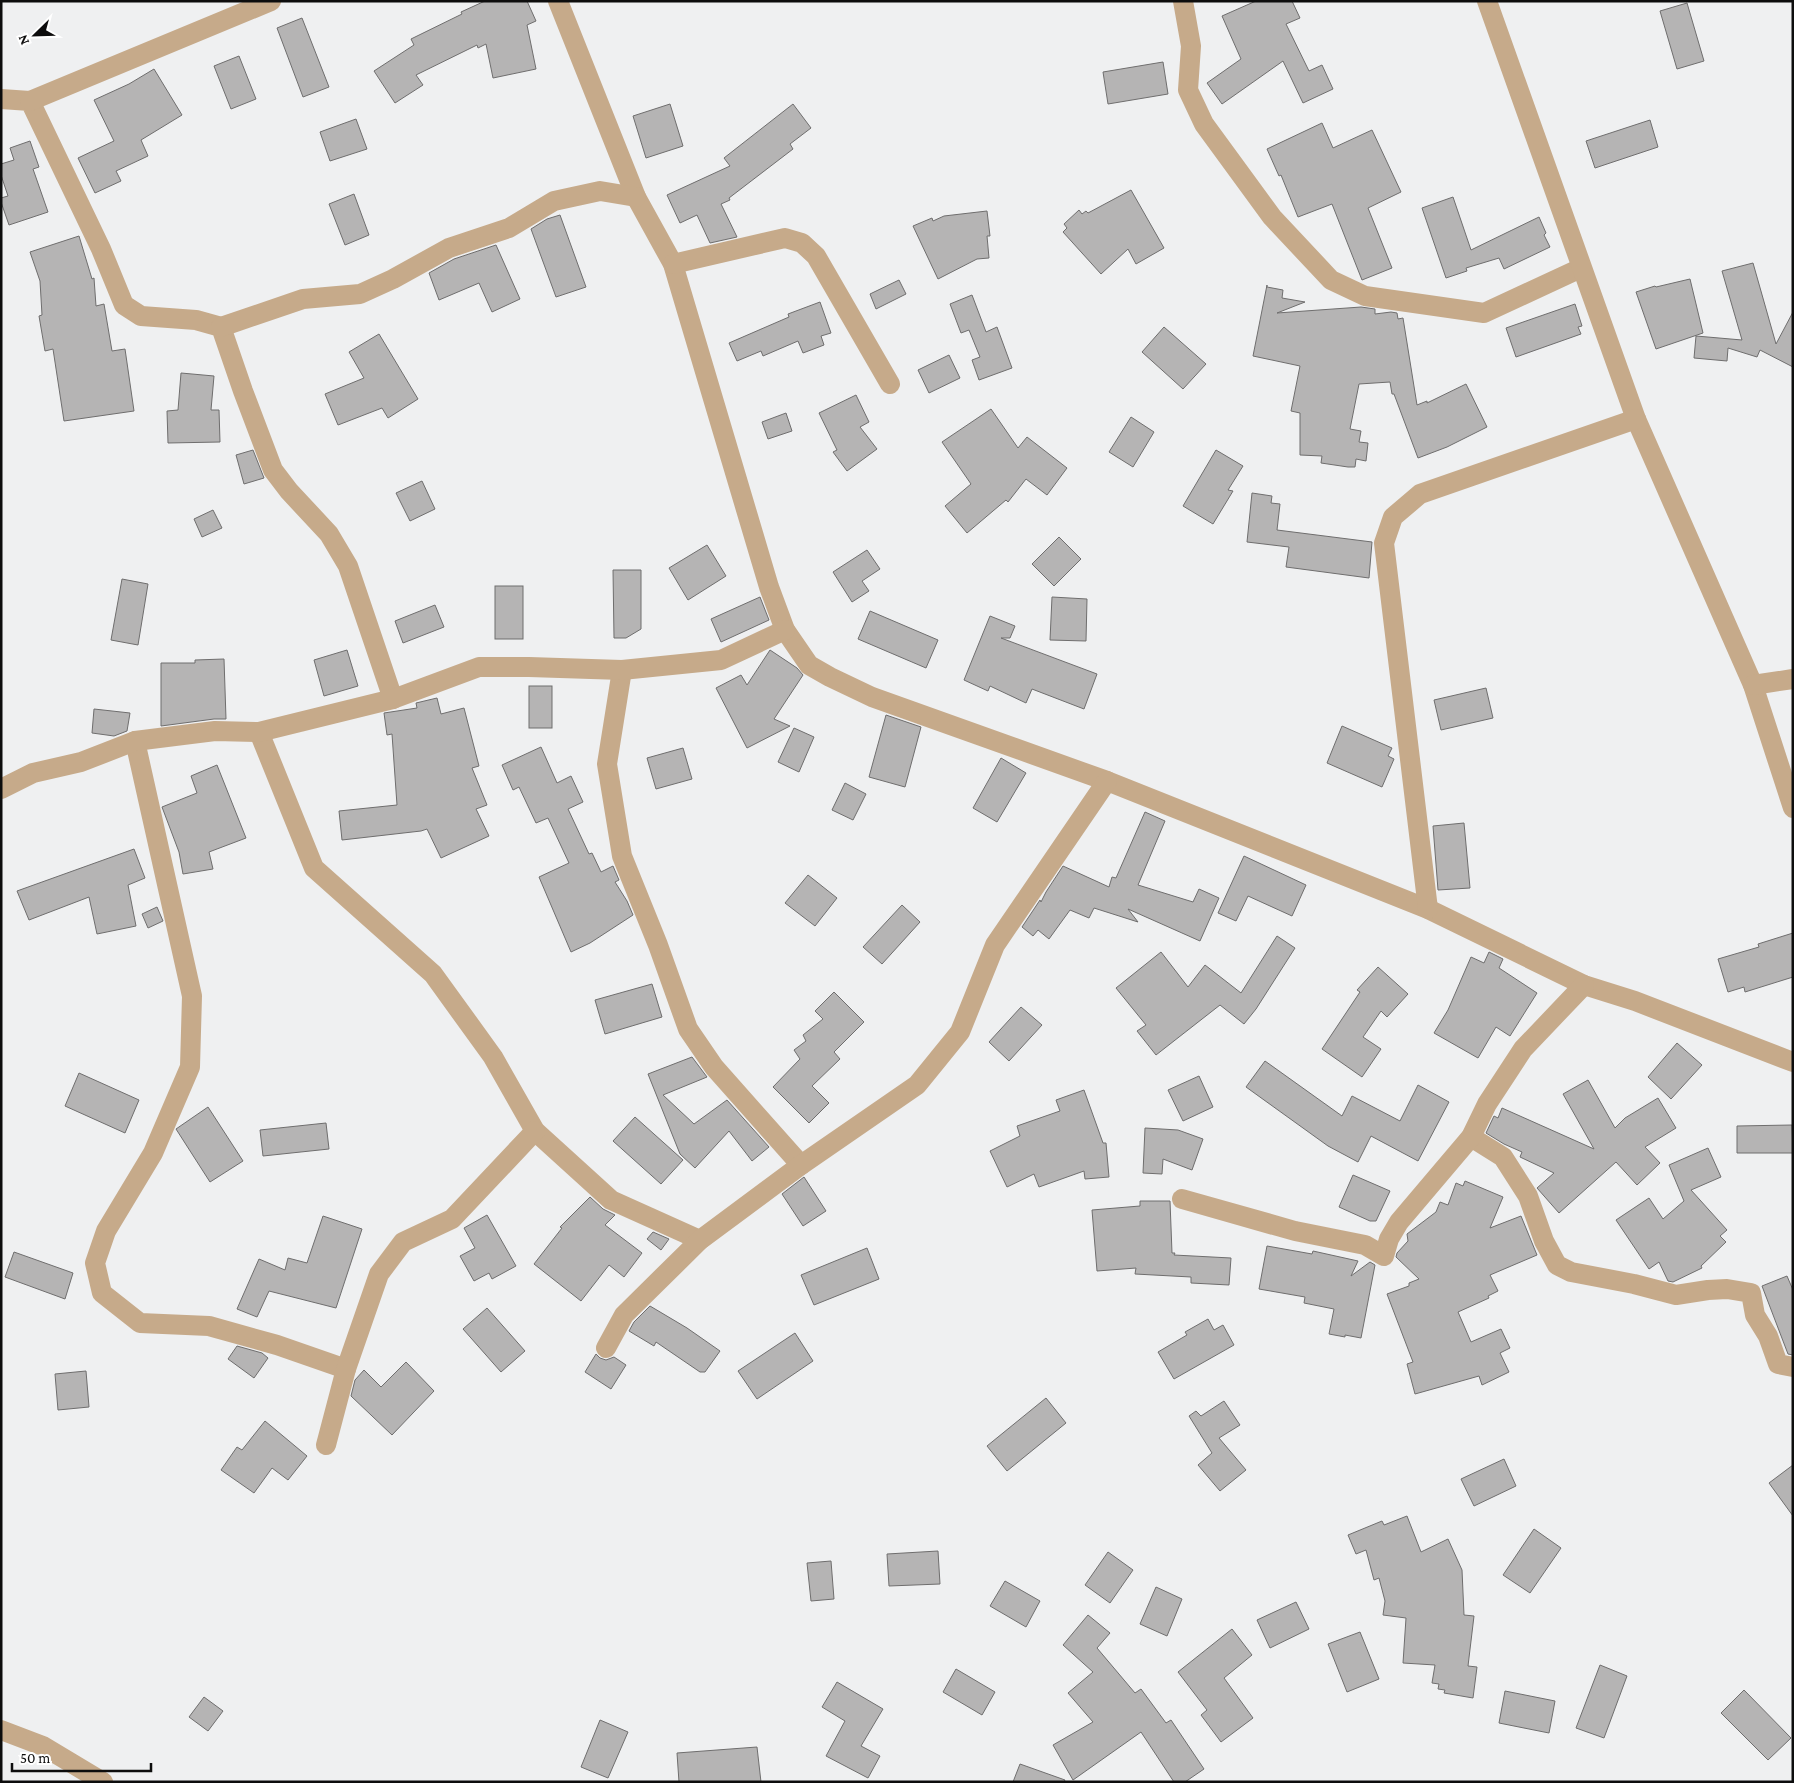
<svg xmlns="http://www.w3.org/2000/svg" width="1794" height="1783" font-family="'Crimson Pro',serif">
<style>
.building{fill:#b5b4b4;stroke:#6f6e6e}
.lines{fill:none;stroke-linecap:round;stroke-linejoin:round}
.minor{stroke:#c6aa8a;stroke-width:20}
</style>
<rect width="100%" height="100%" fill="#eff0f1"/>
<g class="building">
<path d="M485,1H527L536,21L527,25L536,69L493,78L486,44L478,48L477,45L416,75L423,85L395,103L374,71L414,45L411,39L462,14L461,12Z"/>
<path d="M1256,1H1292L1300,18L1286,24L1309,71L1322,65L1333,89L1303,103L1283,61L1222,104L1207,83L1241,59L1222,16Z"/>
<path d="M1687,3L1704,61L1677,69L1660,11Z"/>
<path d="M302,18L329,87L303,97L277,28Z"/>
<path d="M239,56L256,99L231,109L214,66Z"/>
<path d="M1163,62L1168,94L1108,104L1103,72Z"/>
<path d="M154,69L182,115L141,140L148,156L116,171L121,181L95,193L78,158L114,141L94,100L129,84Z"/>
<path d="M670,104L683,146L646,158L633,116Z"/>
<path d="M793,104L811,128L790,144L793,149L729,198L730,200L721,204L737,237L710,243L697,215L680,223L667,195L730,166L724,158Z"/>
<path d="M356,119L367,149L330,161L320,132Z"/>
<path d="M1650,120L1658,147L1595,168L1586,141Z"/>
<path d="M1322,123L1333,148L1372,130L1401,192L1368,208L1392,268L1362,280L1332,204L1298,217L1281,175L1279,176L1267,149Z"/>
<path d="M30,141L39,167L33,169L48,212L9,225L1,202V198L8,196L1,175V164L14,160L10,148Z"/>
<path d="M1131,190L1164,248L1136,264L1128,249L1101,274L1063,232L1067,228L1064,224L1079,210L1082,214L1086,211L1088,213Z"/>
<path d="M354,194L369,235L345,245L329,204Z"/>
<path d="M1453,197L1471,250L1539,217L1546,233L1544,235L1550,247L1504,269L1499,258L1466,268L1467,271L1446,278L1422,208Z"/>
<path d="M987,211L990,236H987L989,258L977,259L938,279L913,226L932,218L933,221L944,216Z"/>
<path d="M560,215L586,287L556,297L531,229L547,219Z"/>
<path d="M79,236L92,279L94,278L96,306L104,304L112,351L125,349L134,411L64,421L53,349L45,351L39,316L42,315L40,281L30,252Z"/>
<path d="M496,245L520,299L492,312L479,283L439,300L429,273L454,259Z"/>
<path d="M1753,263L1776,344L1793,312V367L1760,350L1757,357L1728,348L1727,361L1694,358L1696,336L1742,340L1722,271Z"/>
<path d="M1690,279L1703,333L1656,349L1636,292L1655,286L1656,287Z"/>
<path d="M899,280L906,294L876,309L870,294Z"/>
<path d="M1267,285V287L1283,290L1282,298L1305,302L1277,313L1361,307L1375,309V314L1391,312L1397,313L1398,319L1403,318L1417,405L1427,401V403L1466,384L1487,427L1447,447L1418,458L1394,394H1392L1390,382L1359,384L1350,429L1361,431L1359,442L1368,443L1366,461L1356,459L1355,467H1348L1321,463L1322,456L1300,455V413L1291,411L1300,366L1253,356Z"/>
<path d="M972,295L986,332L997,327L1012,368L979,380L972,360L980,357L969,330L961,333L950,304Z"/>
<path d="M820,302L831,333L821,336L824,345L803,353L798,341L763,356L761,351L737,361L729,343L789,317L788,314Z"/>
<path d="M1575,304L1582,326L1578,327L1581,334L1516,357L1506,328Z"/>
<path d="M1164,327L1206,364L1183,389L1142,352Z"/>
<path d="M379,334L418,399L388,418L382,408L338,425L325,394L364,378L349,352Z"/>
<path d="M949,355L960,378L929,393L918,370Z"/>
<path d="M181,373L214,376L211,410H219L220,442L168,443L167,411L178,410Z"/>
<path d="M856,395L869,422L860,427L877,449L847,471L833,452L837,450L819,413Z"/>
<path d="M991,409L1018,448L1027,437L1067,468L1047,495L1026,479L1008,502L1006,500L967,533L945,506L971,484L942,442Z"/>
<path d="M786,413L792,431L768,439L762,422Z"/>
<path d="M1131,417L1154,432L1133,467L1109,452Z"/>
<path d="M253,450L264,478L244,484L236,455Z"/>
<path d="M1216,450L1243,466L1228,490L1233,491L1213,524L1183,506Z"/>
<path d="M422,481L435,509L410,521L396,493Z"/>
<path d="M1252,493L1272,496L1271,503L1280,504L1277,530L1372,542L1369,578L1286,567L1289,547L1247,542Z"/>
<path d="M213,510L222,528L202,537L194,519Z"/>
<path d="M1059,537L1081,559L1054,586L1032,564Z"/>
<path d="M707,545L726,576L688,600L669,568Z"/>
<path d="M867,550L880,569L862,581L869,591L852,602L833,572Z"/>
<path d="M613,570H641V629L626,638H614Z"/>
<path d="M122,579L148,584L138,645L111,640Z"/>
<rect x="495" y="586" width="28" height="53"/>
<path d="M760,597L769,620L721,642L711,619Z"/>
<path d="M1052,597L1087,599L1086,641L1050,640Z"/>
<path d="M435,605L444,627L403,643L395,621Z"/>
<path d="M870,611L938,640L926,668L858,639Z"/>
<path d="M990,616L1015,626L1010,638H1001L1097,674L1084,709L1032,689L1026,703L990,686L988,691L964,680Z"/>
<path d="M347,650L358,686L324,696L314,660Z"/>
<path d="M770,650L797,668L803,675L774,719L790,726L747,748L716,688L741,675L747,685Z"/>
<path d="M224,659L226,719H214L161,726V663H195V660Z"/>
<rect x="529" y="686" width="23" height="42"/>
<path d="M1486,688L1493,718L1441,730L1434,700Z"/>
<path d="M437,698L441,714L464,708L479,766L472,768L487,805L476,809L489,836L441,858L427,829L421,831L342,840L339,811L397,805L392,734L387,735L384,713L417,708L416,703Z"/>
<path d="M94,709L130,713L127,731L114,736L92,733Z"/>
<path d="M886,715L921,727L905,787L869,777Z"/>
<path d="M1342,726L1392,748L1388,756L1394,759L1382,787L1327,763Z"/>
<path d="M794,728L814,737L799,772L778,762Z"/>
<path d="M541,747L557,783L571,776L583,802L568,809L589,854L592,853L601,872L613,866L619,880L615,882L627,901L633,915L590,943L571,952L539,877L569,863L548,818L536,823L519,787L513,790L502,765Z"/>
<path d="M683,748L692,779L656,789L647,758Z"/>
<path d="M1001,758L1026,773L997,822L973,808Z"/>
<path d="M217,765L246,838L209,852L213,869L183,874L179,852L162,807L197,793L191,776Z"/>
<path d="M845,783L866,794L853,820L832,810Z"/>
<path d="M1145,812L1165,821L1138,885L1193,902L1199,889L1219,898L1200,941L1128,909L1138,922L1094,908L1089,918L1070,910L1049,939L1038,930L1033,936L1022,927L1040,900L1041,902L1046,892L1063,866L1109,887L1112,877L1116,878Z"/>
<path d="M1464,823L1470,888L1438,890L1433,826Z"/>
<path d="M134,849L145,878L128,885L136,926L97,934L89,897L29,920L17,891Z"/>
<path d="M1244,856L1306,885L1292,916L1248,896L1236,921L1218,913Z"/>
<path d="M808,875L837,898L815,926L785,903Z"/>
<path d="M902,905L920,922L882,964L863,947Z"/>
<path d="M157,907L163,921L148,928L142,914Z"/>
<path d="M1793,933V977L1745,992L1744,987L1728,992L1718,959L1759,947L1758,944Z"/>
<path d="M1277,936L1295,948L1256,1009L1244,1024L1220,1005L1156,1055L1137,1031L1146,1025L1116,988L1161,952L1188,987L1205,965L1241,993Z"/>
<path d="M1489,952L1503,959L1499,968L1537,993L1510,1036L1496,1027L1478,1058L1434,1033L1448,1010L1471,957L1484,963Z"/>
<path d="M1378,967L1408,994L1387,1017L1381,1011L1363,1037L1381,1049L1362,1077L1322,1049L1360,992L1357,990Z"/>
<path d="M652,984L662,1017L605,1034L595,1000Z"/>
<path d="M834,992L864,1022L834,1052L840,1059L812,1086L829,1103L809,1123L773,1087L800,1059L794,1050L806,1041L803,1035L823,1019L815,1011Z"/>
<path d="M1021,1007L1042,1025L1009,1061L989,1042Z"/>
<path d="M1677,1043L1702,1065L1671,1099L1648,1077Z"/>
<path d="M692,1057L707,1077L663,1095L694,1124L727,1100L769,1147L752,1161L729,1131L695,1168L680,1154L648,1074Z"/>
<path d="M1265,1061L1342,1116L1352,1096L1400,1121L1418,1085L1449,1102L1418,1161L1371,1136L1358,1162L1328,1146L1246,1087Z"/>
<path d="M79,1073L139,1100L125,1133L65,1106Z"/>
<path d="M1199,1076L1213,1107L1183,1121L1168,1090Z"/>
<path d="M1588,1080L1615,1128L1625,1118L1658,1098L1676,1128L1645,1147L1660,1163L1637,1185L1616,1162L1559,1213L1537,1188L1554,1173L1520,1157L1522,1152L1504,1144L1486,1133L1494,1116L1498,1118L1502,1108L1594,1149L1563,1094Z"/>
<path d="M1084,1090L1103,1143H1106L1109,1177L1085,1179L1084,1171L1039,1187L1034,1174L1007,1187L990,1151L1020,1136L1017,1126L1060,1111L1056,1100Z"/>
<path d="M208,1107L243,1161L210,1182L176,1129Z"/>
<path d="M635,1117L683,1160L661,1184L613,1141Z"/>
<path d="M326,1123L329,1149L263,1156L260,1130Z"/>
<path d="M1792,1125L1793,1153H1737V1126Z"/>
<path d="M1145,1128L1178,1130L1203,1139L1192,1170L1163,1159L1162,1174L1143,1173Z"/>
<path d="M1708,1148L1721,1177L1691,1190L1727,1230L1720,1236L1726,1242L1701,1266L1702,1268L1673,1282L1668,1281L1659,1262L1649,1269L1616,1220L1649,1198L1663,1219L1684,1201L1669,1165Z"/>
<path d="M1353,1175L1390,1191L1376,1221H1370L1339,1207Z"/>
<path d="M804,1177L826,1211L803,1226L782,1194Z"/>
<path d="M1465,1181L1503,1197L1490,1228L1521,1216L1537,1255L1490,1275L1498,1291L1488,1296L1489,1298L1458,1312L1471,1342L1501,1329L1510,1348L1500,1353L1509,1372L1482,1385L1479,1376L1415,1394L1407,1364L1413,1362L1387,1294L1409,1286V1283L1419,1279L1396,1257L1397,1253L1408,1241L1407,1234L1436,1212L1440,1202L1448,1205L1456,1183L1463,1186Z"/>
<path d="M590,1197L603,1209L615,1215L605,1225L642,1253L624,1277L609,1265L581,1301L534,1264L562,1228L560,1227Z"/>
<path d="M1140,1201H1170L1172,1253H1175L1174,1255L1231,1258L1229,1285L1191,1283V1277L1135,1274L1136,1268L1097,1271L1092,1210L1140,1206Z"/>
<path d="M487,1215L516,1266L492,1279L489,1273L474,1281L460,1256L475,1248L464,1228Z"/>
<path d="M323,1216L362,1229L336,1308L269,1291L257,1317L237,1309L259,1259L285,1270L288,1258L307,1263Z"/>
<path d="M653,1232L669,1239L661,1250L647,1239Z"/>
<path d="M1267,1246L1312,1254L1313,1251L1358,1261L1351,1276L1370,1262L1375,1265L1361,1338L1345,1335V1337L1329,1334L1334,1309L1304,1303L1305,1297L1259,1289Z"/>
<path d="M867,1248L879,1279L814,1305L801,1275Z"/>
<path d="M14,1252L73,1273L65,1299L5,1277Z"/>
<path d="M1787,1276L1793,1290V1355L1788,1354L1762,1286Z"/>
<path d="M650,1306L687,1328L720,1351L705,1372H700L656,1342L654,1346L629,1331L634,1322Z"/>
<path d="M487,1308L525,1351L501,1372L463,1329Z"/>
<path d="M1208,1319L1214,1330L1223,1325L1234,1345L1174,1379L1158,1352L1187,1335L1185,1332Z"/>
<path d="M795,1333L813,1361L757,1399L738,1371Z"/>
<path d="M237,1346L262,1353L268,1358L254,1378L228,1359Z"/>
<path d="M596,1354L600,1358L606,1360L614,1357L626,1365L611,1389L585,1372Z"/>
<path d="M406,1362L434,1391L392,1435L351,1396L355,1380L364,1370L381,1387Z"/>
<path d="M86,1371L89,1407L58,1410L55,1374Z"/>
<path d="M1046,1398L1066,1423L1007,1471L987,1446Z"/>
<path d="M1224,1401L1240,1425L1219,1438L1246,1470L1220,1491L1198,1465L1212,1453L1189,1416L1196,1411L1201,1416Z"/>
<path d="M265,1421L307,1456L288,1480L272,1468L254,1493L221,1470L237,1447L242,1450Z"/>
<path d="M1504,1459L1516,1486L1474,1506L1461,1479Z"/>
<path d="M1793,1465V1516L1769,1483Z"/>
<path d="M1407,1516L1421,1552L1448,1539L1462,1570L1464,1615L1474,1616L1468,1666L1477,1667L1473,1698L1444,1693L1445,1690L1438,1689L1439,1684L1432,1683L1435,1665L1403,1663L1406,1618L1383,1615L1385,1601L1379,1578L1374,1580L1366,1550L1356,1554L1348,1535L1382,1521L1384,1525Z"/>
<path d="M1534,1529L1561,1548L1530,1593L1503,1575Z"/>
<path d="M938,1551L940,1584L889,1586L887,1554Z"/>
<path d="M1108,1552L1133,1570L1110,1603L1085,1585Z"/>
<path d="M831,1561L834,1599L811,1601L807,1563Z"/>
<path d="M1005,1581L1040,1601L1026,1627L990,1606Z"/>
<path d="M1156,1587L1182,1599L1167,1636L1140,1624Z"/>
<path d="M1296,1602L1309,1629L1270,1648L1257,1620Z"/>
<path d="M1088,1615L1110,1633L1097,1648L1135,1693L1141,1689L1166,1723L1171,1720L1204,1769L1185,1782H1174L1141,1732L1073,1780L1053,1745L1093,1722L1068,1693L1093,1672L1063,1645Z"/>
<path d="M1232,1629L1252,1655L1224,1678L1253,1718L1221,1742L1201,1715L1207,1710L1178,1672Z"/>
<path d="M1360,1632L1379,1679L1347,1692L1328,1644Z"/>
<path d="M1600,1665L1627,1676L1604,1738L1576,1728Z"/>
<path d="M956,1669L995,1692L982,1715L943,1692Z"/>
<path d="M837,1682L883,1709L861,1746L880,1756L868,1778L826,1756L845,1721L822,1707Z"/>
<path d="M1744,1690L1791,1738L1768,1760L1721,1713Z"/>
<path d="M1505,1691L1555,1701L1549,1733L1499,1723Z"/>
<path d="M204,1697L223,1711L208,1731L189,1717Z"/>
<path d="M600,1720L628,1732L608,1778L581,1767Z"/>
<path d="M757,1747L761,1782H679L677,1753Z"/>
<path d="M1020,1764L1065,1780L1064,1782H1013Z"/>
</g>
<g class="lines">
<g class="minor">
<path d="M558,1L636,197L673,264L769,587L785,630L809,665L830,677L872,697L1107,781L1428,909L1584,985L1635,1001L1793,1062"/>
<path d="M1183,1L1191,46L1188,90L1204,124L1272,217L1331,280L1365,296L1484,313L1581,268"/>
<path d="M1487,1L1636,419L1753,685L1793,808"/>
<path d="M1,99L30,101L101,249L124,305L141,316L196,320L221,327L243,391L273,470L289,491L329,534L348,566L393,699"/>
<path d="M30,101L271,1"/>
<path d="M673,264L785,238L802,243L816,256L890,384"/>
<path d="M221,327L303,299L360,294L393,279L449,248L509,228L554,201L600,191L636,197"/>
<path d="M622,670L607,764L622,856L658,945L688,1029L714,1067L801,1165"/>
<path d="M1753,685L1793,679"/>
<path d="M259,732L314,868L433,974L493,1057L535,1131L611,1200L700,1240"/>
<path d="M135,741L192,996L190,1067L153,1153L106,1231L95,1263L102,1293L140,1323L209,1326L277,1345L346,1369"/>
<path d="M1,789L33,773L81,762L135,741L215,731L259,732L393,699L479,667H529L622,670L721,660L785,630"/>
<path d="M1428,909L1384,543L1393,517L1420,494L1636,419"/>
<path d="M1471,1137L1503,1157L1528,1196L1544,1241L1557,1265L1571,1272L1634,1284L1676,1295L1708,1290L1727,1289L1751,1293L1755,1315L1768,1336L1778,1364L1793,1367"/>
<path d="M1182,1199L1295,1231L1365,1245L1384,1256L1389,1239L1399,1222L1471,1137L1487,1104L1523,1049L1584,985"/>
<path d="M606,1348L624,1315L700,1240L801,1165L917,1085L960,1032L995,945L1107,781"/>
<path d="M326,1445L346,1369L379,1274L403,1242L452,1219L535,1131"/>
<path d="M1,1730L43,1746L103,1782"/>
</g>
</g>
<rect width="1794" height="1783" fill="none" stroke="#0d0d0d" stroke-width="5"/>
<g transform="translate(35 35) rotate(247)" stroke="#ffffff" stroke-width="4" paint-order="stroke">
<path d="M0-4L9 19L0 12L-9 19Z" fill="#0d0d0d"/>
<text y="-8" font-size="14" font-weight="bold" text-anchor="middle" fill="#0d0d0d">N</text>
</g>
<path d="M12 1763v8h139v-8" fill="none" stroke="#0d0d0d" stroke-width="2.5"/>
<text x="20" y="1763" font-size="15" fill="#0d0d0d" stroke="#ffffff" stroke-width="4" paint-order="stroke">50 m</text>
</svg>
